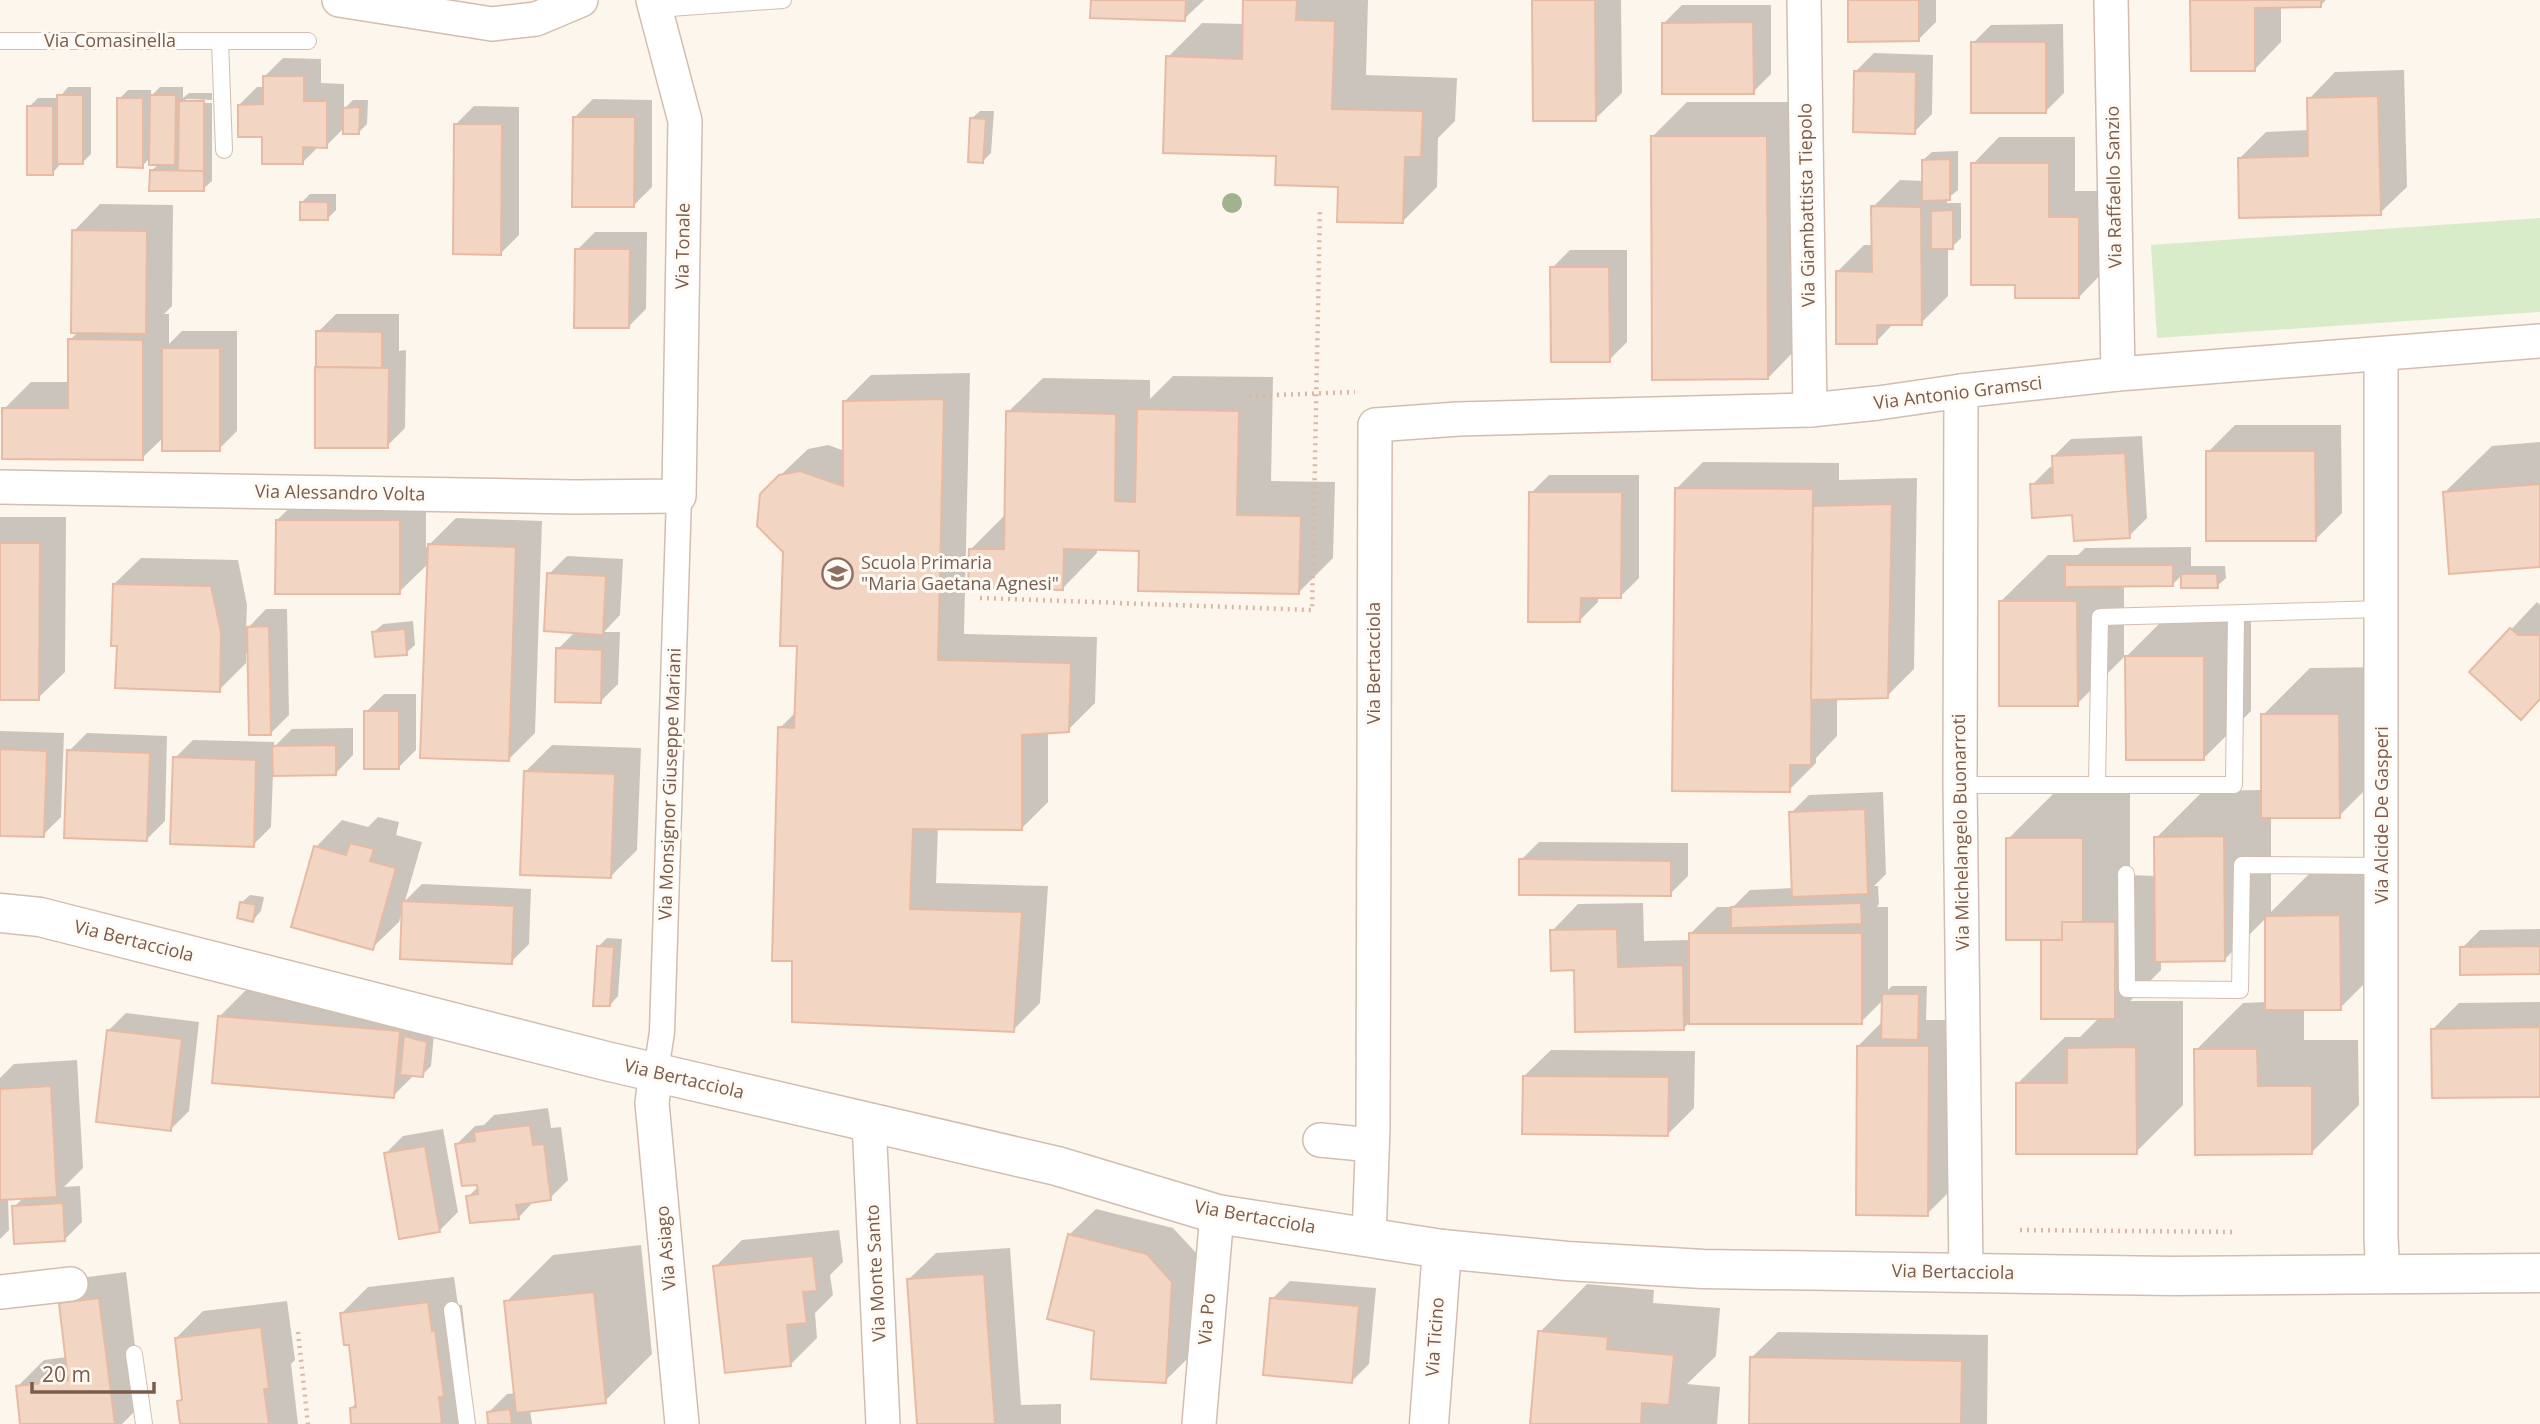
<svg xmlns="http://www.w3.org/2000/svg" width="2540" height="1424" font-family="'Open Sans',sans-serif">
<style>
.green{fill:#d8ecc9}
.shadow{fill:#0003}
.building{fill:#f3d5c3;stroke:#e6bba3;stroke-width:2}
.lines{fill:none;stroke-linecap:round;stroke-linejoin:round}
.service-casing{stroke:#d1beb0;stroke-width:18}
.pedestrian-casing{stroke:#d1beb0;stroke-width:27}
.minor-casing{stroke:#d1beb0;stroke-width:36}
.tertiary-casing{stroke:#d1beb0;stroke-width:41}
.path{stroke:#d9b8a5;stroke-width:4.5;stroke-dasharray:2 5;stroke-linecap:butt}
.service{stroke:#fff;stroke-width:16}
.pedestrian{stroke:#fff;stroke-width:24}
.minor{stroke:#fff;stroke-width:33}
.tertiary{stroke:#fff;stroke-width:38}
.tree{fill:#a0b28e}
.labels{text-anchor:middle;stroke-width:6;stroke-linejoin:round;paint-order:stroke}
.street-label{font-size:18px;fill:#7a5c4d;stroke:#fffaf3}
.education-label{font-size:18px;fill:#785e54;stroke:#fffaf3;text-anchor:start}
</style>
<rect width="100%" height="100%" fill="#fdf6ec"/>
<path class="green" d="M2540,218V312L2157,338L2151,245Z"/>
<g class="shadow">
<path d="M1093,0H1204L1184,19Z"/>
<path d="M1245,0H1368L1366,75L1457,78L1455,121L1438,138L1437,187L1402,222L1340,185L1278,154L1168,57L1202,23L1244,24Z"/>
<path d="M1534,0H1621L1622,93L1595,119Z"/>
<path d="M1850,0H1936V22L1918,40Z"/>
<path d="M2192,0H2326L2321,5L2281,6V42L2255,69Z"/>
<path d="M1682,5H1771V74L1753,92L1664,23Z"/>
<path d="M2063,24L2064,93L2046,111L1973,43L1991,25Z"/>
<path d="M1874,53L1933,55L1932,114L1914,132L1856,71Z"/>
<path d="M283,58L321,59V83L344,84V109L353,100H368L367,124L359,132L345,127L326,146H319L302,163L264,136L239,105L257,87H264L265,76Z"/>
<path d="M2404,70L2407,187L2380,213L2240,158L2266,132L2309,130V99L2335,72Z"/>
<path d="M68,87H91V154L82,163H61L52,174L29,107L38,98H59Z"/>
<path d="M160,87H183V98L189,93H212V100L186,99V103H212V181L203,189L151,171L160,163L151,157L142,166L119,99L128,90H151V96Z"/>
<path d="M593,99L652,100V187L634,205L575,117Z"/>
<path d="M1687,102H1801L1802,343L1768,378L1652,137Z"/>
<path d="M474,106L519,107V235L501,253L456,124Z"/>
<path d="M980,111H994L991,153L983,161L971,119Z"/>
<path d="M1999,137H2075V191H2105V270L2079,297L2016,284L1973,164Z"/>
<path d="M1958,151V190L1947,199V203H1961V238L1952,247H1948V296L1921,323H1894L1876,342L1837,272L1864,245H1873V207L1900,180L1923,181V160L1932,152Z"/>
<path d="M310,194H336V210L327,219L301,203Z"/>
<path d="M100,204L173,205L172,306L164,314H169V344L182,331H237V431L219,449L164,437L142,458L4,409L31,382H70V340L79,331L74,231Z"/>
<path d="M595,232H647L646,309L628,327L577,250Z"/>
<path d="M1570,250H1627V342L1609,360L1552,268Z"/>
<path d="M336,314H399V351L406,350L405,428L387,446H317L318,332Z"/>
<path d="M970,373L964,634L1097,637L1095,703L1068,730L1048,731V802L1021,829L938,827L936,883L1048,886L1040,1003L1013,1030L794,959L780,728L797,711L798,644L785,551L761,494L808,449L828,445L845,451L844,402L871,375Z"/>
<path d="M1173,376L1273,377L1271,481L1335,482L1333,558L1299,592L1141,549L1097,548V553L1063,588L971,549L1005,515L1008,412L1043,378L1150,380V399Z"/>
<path d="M2235,425H2341L2342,513L2315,540L2208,452Z"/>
<path d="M2142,436L2147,518L2129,536L2074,513L2032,485L2050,467H2054L2053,457L2071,439Z"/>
<path d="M2540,442V565L2444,493L2492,446Z"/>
<path d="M1703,462L1839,463V480L1917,478L1914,669L1887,696L1837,697V736L1816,758V763L1789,790L1676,489Z"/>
<path d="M1549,475H1639V578L1621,596H1598V602L1580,620L1531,493Z"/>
<path d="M304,494H426V548L456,518L542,521L535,733L508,760L429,563L399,592L277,520Z"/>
<path d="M0,517H66L65,672L38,698H0Z"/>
<path d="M2191,547V566H2225L2226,578L2217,586H2183V574L2173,584H2124V657L2077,704L2000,602L2048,555H2078L2085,548Z"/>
<path d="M567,556L623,559L620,615L604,632H620L618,684L600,702L558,649L575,632L549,574Z"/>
<path d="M141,558L238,560L247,605L246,630L266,609H287L289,715L271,733L249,653H246V663L219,690L118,644L114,584Z"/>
<path d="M2537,602L2540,605V698L2471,672Z"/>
<path d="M2174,609H2251V711L2204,758L2127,656Z"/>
<path d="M413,621L415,645L406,653L374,632L383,624Z"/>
<path d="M2386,667V769L2339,816L2271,817V912L2314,869H2387V961L2340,1008H2304V1040H2358L2359,1105L2312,1152L2196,1050L2243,1003L2267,1002V917L2224,960H2161V970L2130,1001H2183V1105L2136,1152L2017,1084L2065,1037H2080L2100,1017L2043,938L2008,839L2055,792H2130V875L2156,876V838L2203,791L2263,790V715L2310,668Z"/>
<path d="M384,694H416V750L398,768L366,712Z"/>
<path d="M353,728V755L335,774H273L271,827L253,845L175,758L193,740L274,742V747L292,729Z"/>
<path d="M0,731L64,733L61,817L43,835L0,834Z"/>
<path d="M87,733L167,736L165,821L147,839L69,751Z"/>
<path d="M552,745L641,748L637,850L610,877L526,771Z"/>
<path d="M1883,792L1886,874L1874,886H1878L1879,904L1877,907H1888V990L1892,986H1927L1926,1020H1955L1954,1187L1927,1214L1858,1046L1883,1021V1000L1861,1022L1689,1023L1683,1029L1576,968L1552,931L1578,904L1643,903L1644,941L1691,940V933L1717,907H1733L1750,890L1794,888L1791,813L1809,795Z"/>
<path d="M378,817L399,822L396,835L422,842L405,901L422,884L531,889L529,944L511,962L402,911L399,922L372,948L316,847L342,820L368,827Z"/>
<path d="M1539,842L1688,843V876L1670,894L1521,860Z"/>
<path d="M250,895L264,897L261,911L253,920L241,903Z"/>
<path d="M2540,929V972L2462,948L2480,930Z"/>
<path d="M607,938L622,939L618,996L610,1005L598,947Z"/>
<path d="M246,990L425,1005L434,1034L431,1066L422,1075L415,1074L393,1096L219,1017Z"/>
<path d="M2540,1002V1095L2432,1030L2459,1003Z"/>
<path d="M126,1013L199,1022L189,1111L171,1129L108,1031Z"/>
<path d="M1551,1050L1695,1051L1694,1108L1668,1134L1524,1076Z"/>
<path d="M77,1060L83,1168L64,1187L80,1186L82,1222L64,1240L14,1207L24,1197L8,1198L9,1230L0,1239V1078L14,1064Z"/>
<path d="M548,1108L551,1128L561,1127L568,1180L550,1198L535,1200L518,1218L468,1197L479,1186L457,1144L475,1126L484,1125L494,1115Z"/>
<path d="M443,1129L458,1212L440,1230L385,1154L403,1136Z"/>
<path d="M1096,1209L1173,1228L1198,1255L1192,1354L1165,1381L1095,1330L1069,1235Z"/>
<path d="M839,1230L843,1262L830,1275L833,1295L815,1313L817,1338L791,1364L715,1267L742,1240Z"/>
<path d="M641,1245L652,1354L605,1401L530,1410L532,1424H490L489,1412L507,1394L516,1393L506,1302L553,1255Z"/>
<path d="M1010,1248L1021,1405L1061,1404V1424H919L909,1279L936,1253Z"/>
<path d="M126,1272L142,1404L122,1424H22L18,1386L44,1360L67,1357L61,1303L88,1277Z"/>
<path d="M454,1277L458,1305H462L469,1368L465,1373L471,1424H353L351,1408L358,1402L350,1343L341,1314L368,1287Z"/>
<path d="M1290,1281L1376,1288L1369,1364L1351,1382L1272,1299Z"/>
<path d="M1587,1284L1654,1290L1653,1303L1720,1308L1716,1356L1687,1384L1720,1387L1717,1424H1532L1540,1332Z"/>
<path d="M287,1301L295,1360L291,1364L298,1424H182L179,1402L184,1397L176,1338L203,1311Z"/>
<path d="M1778,1332L1988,1335L1987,1424H1750L1751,1358Z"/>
</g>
<g class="building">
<path d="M1091,0H1186L1185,21L1090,18Z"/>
<path d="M1243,0H1297L1296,20L1335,21L1332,109L1423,111L1421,157H1405L1403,223L1337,222L1338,187L1275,185L1276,156L1163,153L1166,56L1242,59Z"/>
<path d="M1532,0H1595L1596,121H1533Z"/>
<path d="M1848,0H1919V41L1848,42Z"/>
<path d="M2190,0H2321V7L2255,8V71H2191Z"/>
<path d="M1753,22L1754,94H1662V23Z"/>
<rect x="1971" y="42" width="75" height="71"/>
<path d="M1854,71L1916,72L1915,134L1853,132Z"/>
<path d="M263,76H304V101H327V148L303,147V164H262V137H238V105L263,104Z"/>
<rect x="57" y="95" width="26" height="69"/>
<path d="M150,95H176L175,165H149Z"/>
<path d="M2378,96L2381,215L2239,218L2238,158L2308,156L2307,98Z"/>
<path d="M117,98H143V168L117,167Z"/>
<path d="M179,101H204V171H178Z"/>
<rect x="27" y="106" width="26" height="69"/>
<path d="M360,107L359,134H343V108Z"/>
<path d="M573,117H635L634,207H572Z"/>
<path d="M970,118L986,119L983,163L968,162Z"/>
<path d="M454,124H502L501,255L453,254Z"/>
<path d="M1651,136H1767L1768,379L1652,380Z"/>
<path d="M1950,159V200L1922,201V160Z"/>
<path d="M1971,163H2049V217H2079V298H2015V285H1971Z"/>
<path d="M150,170L204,171V191H149Z"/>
<rect x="300" y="202" width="28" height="18"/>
<path d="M1871,206L1921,207L1922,325H1877V344H1836V271L1872,272Z"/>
<path d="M1953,210V249H1931V211Z"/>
<path d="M72,230L147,231L146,334L71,333Z"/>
<path d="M575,249H630L629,328H574Z"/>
<path d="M1550,267H1609L1610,362H1551Z"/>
<path d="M316,331L382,332V368L316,367Z"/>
<path d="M68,339L143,340V460L2,459V408H68Z"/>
<rect x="162" y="348" width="58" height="103"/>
<path d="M315,367L389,368L388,448H315Z"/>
<path d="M944,399L938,660L1071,663L1069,732L1022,735V830L913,829L910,909L1022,912L1014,1032L792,1022V961H772L778,727L794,728L797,646H780L783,552L757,526L760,494L779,475L800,471L843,486V401Z"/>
<path d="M1137,409L1239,411L1237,515L1301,516L1299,594L1138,591L1139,551L1064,549L1063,590L968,588L969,549H1004L1006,411L1116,414L1115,501L1135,502Z"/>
<path d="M2206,451H2315L2316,541H2206Z"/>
<path d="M2125,453L2130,538L2074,541L2072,515L2032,518L2030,484L2053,483L2052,456Z"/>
<path d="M2540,484V567L2449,574L2443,492Z"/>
<path d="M1675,488L1813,489L1811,765H1790V792L1672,791Z"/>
<path d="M1529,492H1622L1621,598H1581L1580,622H1528Z"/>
<path d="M1892,504L1888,698L1811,700L1813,506Z"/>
<path d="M276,520H400V594H275Z"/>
<path d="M0,543H40L39,700H0Z"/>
<path d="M428,544L516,547L509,761L420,758Z"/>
<path d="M2065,565H2173V586L2065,587Z"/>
<path d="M547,573L606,576L603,635L544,631Z"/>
<path d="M2181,574H2217L2218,588H2181Z"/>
<path d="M113,584L211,586L221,632L220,692L115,688L117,646H111Z"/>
<path d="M1999,601H2077L2078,706H1999Z"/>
<path d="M269,626L271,735H249L247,627Z"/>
<path d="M2510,628L2518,635H2540V699L2521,720L2469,672Z"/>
<path d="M405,629L407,655L375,657L372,632Z"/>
<path d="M556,648L602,650L601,703L555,702Z"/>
<path d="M2125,656H2204V760H2126Z"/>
<rect x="364" y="711" width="35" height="58"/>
<path d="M2261,714H2339L2340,818H2261Z"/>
<path d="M336,745V775L273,776L272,746Z"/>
<path d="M0,749L47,751L44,837L0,836Z"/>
<path d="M67,750L150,753L147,841L64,838Z"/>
<path d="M173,757L256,760L254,847L170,844Z"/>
<path d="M524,771L615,774L611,878L520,875Z"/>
<path d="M1865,809L1868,894L1792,897L1789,812Z"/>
<path d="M2224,836L2225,961L2155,962L2154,837Z"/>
<path d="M2006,838H2083V922H2062V940H2006Z"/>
<path d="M350,843L374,849L370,861L396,868L373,950L291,927L314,846L346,855Z"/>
<path d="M1519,859L1671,861V896L1519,895Z"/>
<path d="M402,901L514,906L512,964L400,959Z"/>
<path d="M240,902L256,905L253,922L237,918Z"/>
<path d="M1861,903L1862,924L1731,928V907Z"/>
<path d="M2340,915L2341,1010H2265V916Z"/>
<path d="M2062,922H2115V1019H2041V940H2062Z"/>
<path d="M1617,929L1618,967L1683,965L1684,1030L1575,1032L1574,970L1551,971L1550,930Z"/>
<rect x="1689" y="933" width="173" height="91"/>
<path d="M597,946L614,947L610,1006H593Z"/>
<path d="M2540,946V974L2460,975V947Z"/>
<path d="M1882,994H1919L1918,1040L1881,1039Z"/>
<path d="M218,1016L400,1031L394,1098L212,1083Z"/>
<path d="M2540,1027V1097L2432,1098L2431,1029Z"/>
<path d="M107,1030L182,1039L171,1131L96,1122Z"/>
<path d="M404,1036L427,1042L423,1077L400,1075Z"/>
<path d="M1857,1046H1929L1928,1216L1856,1215Z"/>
<path d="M2136,1047L2137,1154H2016V1083H2067V1048Z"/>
<path d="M2194,1049H2257L2258,1086H2312V1154L2195,1155Z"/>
<path d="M1523,1076L1669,1077L1668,1136L1522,1134Z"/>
<path d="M51,1086L57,1197L0,1200V1089Z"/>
<path d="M530,1125L533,1145L544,1144L551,1200L516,1205L519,1219L470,1223L466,1196L478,1194L477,1185L462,1186L455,1144L475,1141L474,1132Z"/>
<path d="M425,1146L440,1232L399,1239L384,1153Z"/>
<path d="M63,1203L65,1241L14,1244L12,1206Z"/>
<path d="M1068,1234L1147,1254L1172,1282L1166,1383L1091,1379L1094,1331L1047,1319Z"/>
<path d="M813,1256L817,1291L803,1292L807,1323L787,1325L791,1366L725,1373L713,1266Z"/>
<path d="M984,1274L995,1424H917L907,1279Z"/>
<path d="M594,1292L606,1403L516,1413L504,1301Z"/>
<path d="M99,1298L115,1424H20L16,1386L68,1380L59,1303Z"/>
<path d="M1270,1298L1359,1306L1352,1383L1263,1375Z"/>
<path d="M428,1302L432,1331L435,1330L444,1397H439L442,1424H351L350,1408L356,1407L349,1345H344L340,1313Z"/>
<path d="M261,1327L269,1389H264L269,1424H180L177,1401L182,1400L175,1338Z"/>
<path d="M1538,1331L1608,1337L1607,1349L1674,1355L1669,1405L1642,1403L1641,1424H1530Z"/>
<path d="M1750,1357L1962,1361L1961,1424H1749Z"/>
<path d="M510,1409L512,1424H488L487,1412Z"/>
</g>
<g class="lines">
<defs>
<g id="service">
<path d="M656,9L783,0"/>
<path d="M0,41H308"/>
<path d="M220,41L224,150"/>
<path d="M2236,614L2234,785H2097L2100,617L2381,609"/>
<path d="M1960,785H2097"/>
<path d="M2126,874L2127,989L2240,990L2242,865L2382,866"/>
<path d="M452,1310L467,1424"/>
<path d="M134,1354L144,1424"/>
</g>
<path id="pedestrian" d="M656,1071L662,1032L679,496"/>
<g id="minor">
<path d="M339,0L492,24L536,19L581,0"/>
<path d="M1804,0L1810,410"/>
<path d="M2111,0L2118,374"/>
<path d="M2381,354V1237L2383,1276"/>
<path d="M1961,391L1960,785L1966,1272"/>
<path d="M0,487L575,497L679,496L685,121L653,0"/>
<path d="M656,1071L652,1103L682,1424"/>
<path d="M869,1121L883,1424"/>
<path d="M1320,1140L1372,1145"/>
<path d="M1369,1237L1373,1127L1375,425L1458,419L1810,410L1878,403L1961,391L2118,374L2540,341"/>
<path d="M0,1292L71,1284"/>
<path d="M1199,1424L1217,1214"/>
</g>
<g id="tertiary">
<path d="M0,913L40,917L606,1061L1057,1166L1217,1214L1442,1249L1567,1261L1703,1269L2172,1276L2540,1273"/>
<path d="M1429,1424L1442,1249"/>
</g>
</defs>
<use href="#service" class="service-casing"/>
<use href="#pedestrian" class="pedestrian-casing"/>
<use href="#minor" class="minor-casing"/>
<use href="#tertiary" class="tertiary-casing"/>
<g class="path">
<path d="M1249,396L1355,392"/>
<path d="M980,598L1312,610L1320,208"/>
<path d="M2020,1230L2235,1232"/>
<path d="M298,1332L308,1424"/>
</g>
<use href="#service" class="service"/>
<use href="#pedestrian" class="pedestrian"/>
<use href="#minor" class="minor"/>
<use href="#tertiary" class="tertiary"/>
</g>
<circle class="tree" cx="1232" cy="203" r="10"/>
<defs>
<symbol id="school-ring" viewBox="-11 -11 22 22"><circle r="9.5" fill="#fffaf3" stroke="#8d6e63" stroke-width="1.5"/><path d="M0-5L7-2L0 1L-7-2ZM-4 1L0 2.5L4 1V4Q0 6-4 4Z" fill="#8d6e63"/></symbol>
</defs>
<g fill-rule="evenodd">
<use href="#school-ring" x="820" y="556" width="35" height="35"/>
</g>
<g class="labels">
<g class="street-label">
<text x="110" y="47">Via Comasinella</text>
<text transform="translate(2114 187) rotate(-91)" y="6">Via Raffaello Sanzio</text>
<text transform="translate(1807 205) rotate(-91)" y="6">Via Giambattista Tiepolo</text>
<text transform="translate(683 246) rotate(-89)" y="6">Via Tonale</text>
<text transform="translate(1958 393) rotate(-7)" y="6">Via Antonio Gramsci</text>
<text transform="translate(340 493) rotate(1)" y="6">Via Alessandro Volta</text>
<text transform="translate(1374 663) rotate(-90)" y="6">Via Bertacciola</text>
<text transform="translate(670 784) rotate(-88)" y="6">Via Monsignor Giuseppe Mariani</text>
<text transform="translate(2382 815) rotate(-90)" y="6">Via Alcide De Gasperi</text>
<text transform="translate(1961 832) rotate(-91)" y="6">Via Michelangelo Buonarroti</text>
<text transform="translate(134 941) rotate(14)" y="6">Via Bertacciola</text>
<text transform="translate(684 1079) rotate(13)" y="6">Via Bertacciola</text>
<text transform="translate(1255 1217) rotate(10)" y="6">Via Bertacciola</text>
<text transform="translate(666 1248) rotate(-95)" y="6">Via Asiago</text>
<text transform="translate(1953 1272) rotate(1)" y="6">Via Bertacciola</text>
<text transform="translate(876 1273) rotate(-93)" y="6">Via Monte Santo</text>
<text transform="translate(1207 1319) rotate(-85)" y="6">Via Po</text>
<text transform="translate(1435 1337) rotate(-86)" y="6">Via Ticino</text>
</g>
<g class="education-label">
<text x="861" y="569">Scuola Primaria<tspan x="861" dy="21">"Maria Gaetana Agnesi"</tspan></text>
</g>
</g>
<path d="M32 1382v10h122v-10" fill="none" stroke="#7a5c4d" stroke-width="3.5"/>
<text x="42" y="1382" font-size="21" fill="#7a5c4d" stroke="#fffaf3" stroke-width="5" paint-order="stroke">20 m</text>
</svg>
